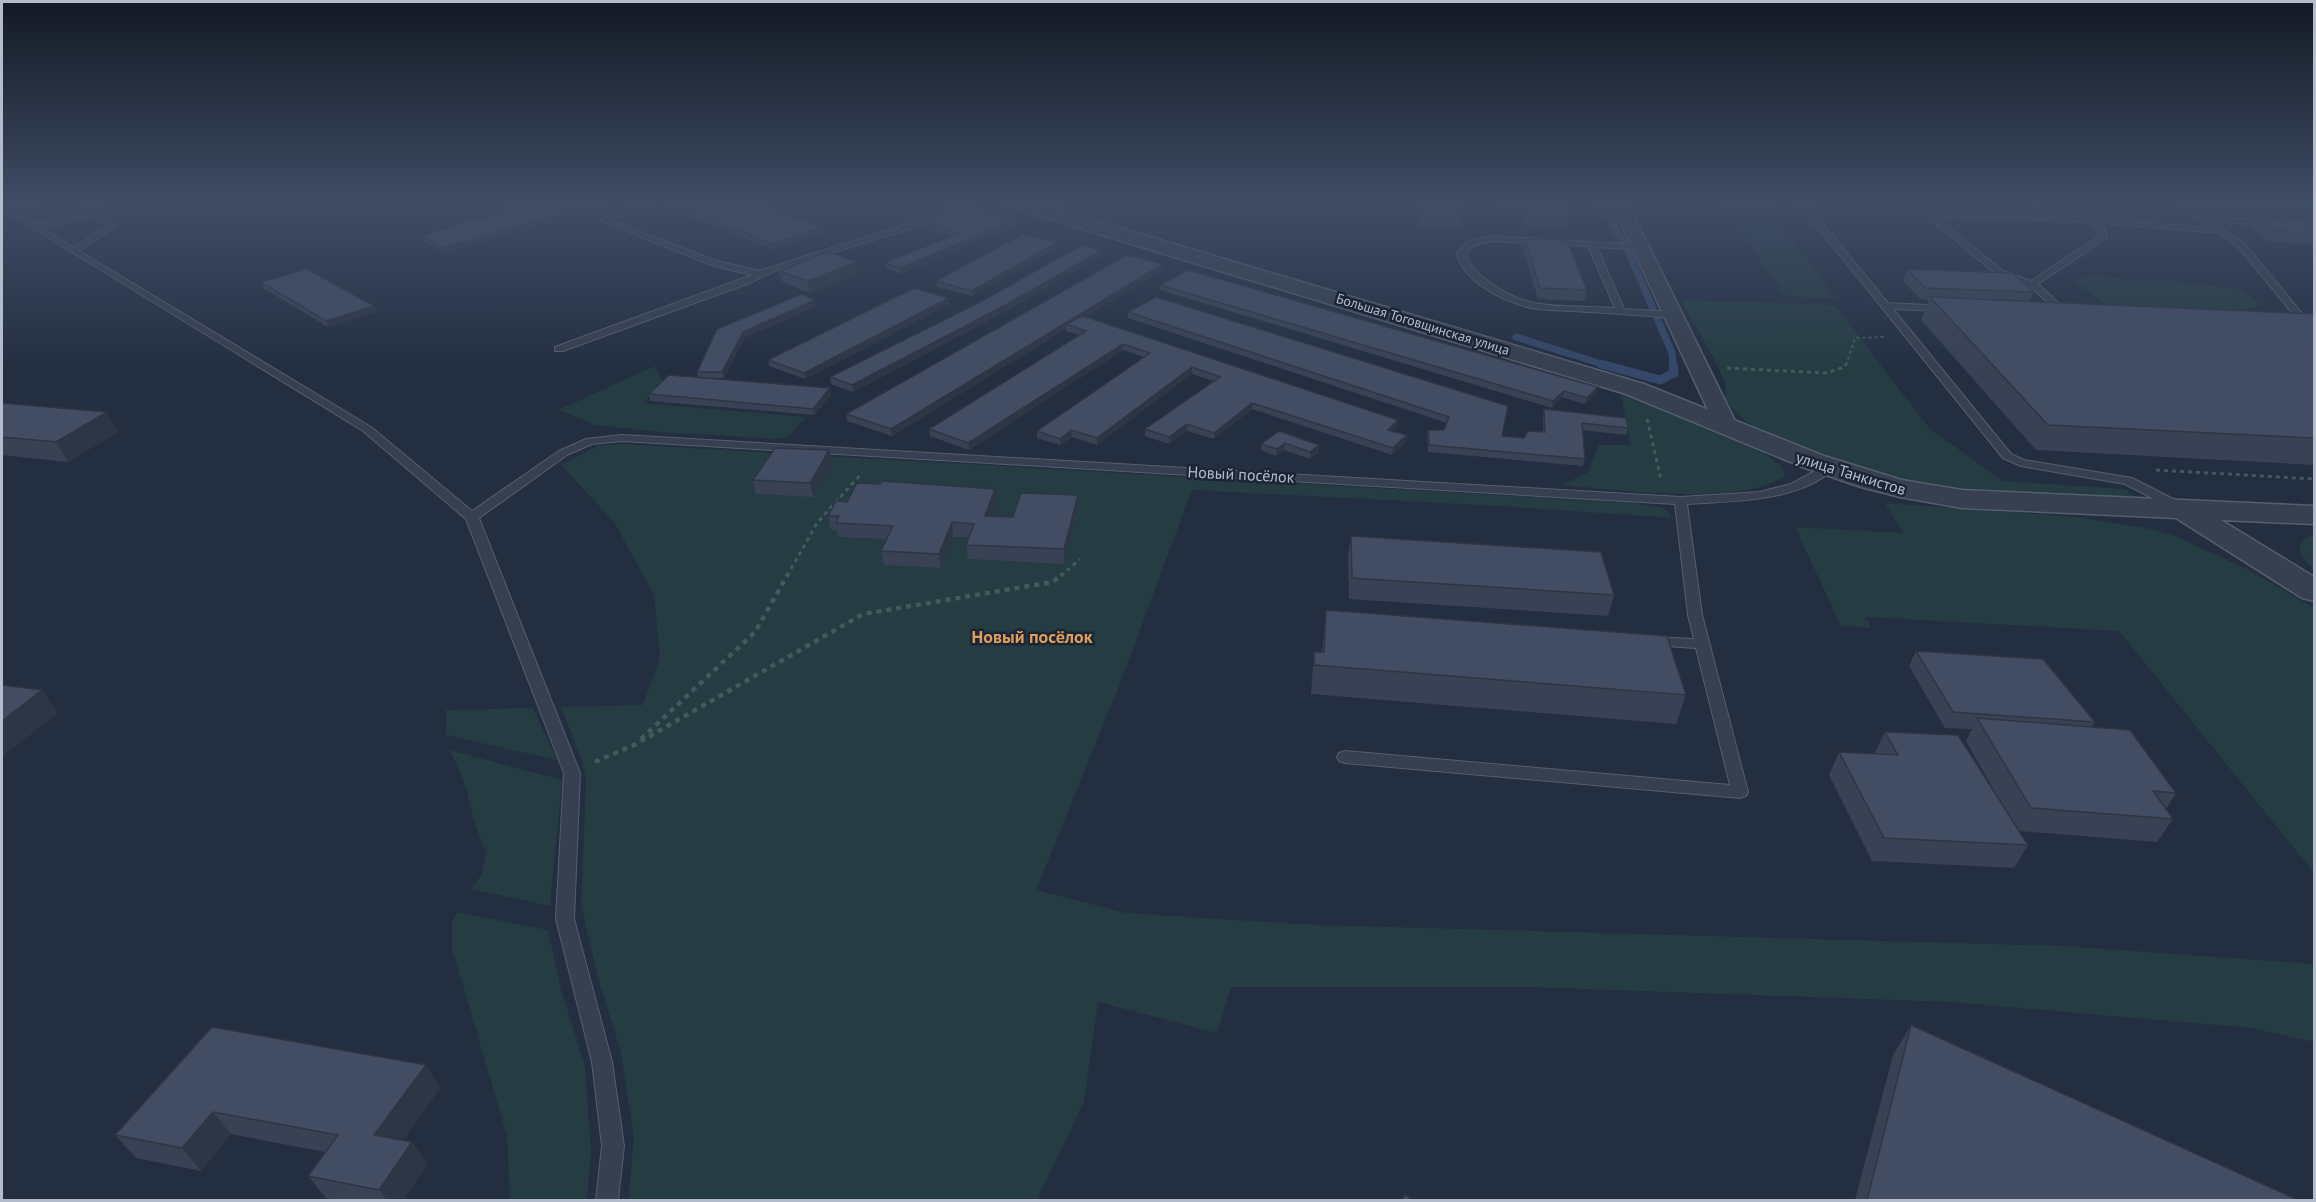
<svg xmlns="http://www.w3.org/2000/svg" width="2316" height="1202" font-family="'PT Sans',sans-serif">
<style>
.green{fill:#253c42}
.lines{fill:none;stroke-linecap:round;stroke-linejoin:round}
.stream-far1{stroke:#354869;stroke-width:7}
.stream{stroke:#354869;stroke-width:9}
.service-casing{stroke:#555e6e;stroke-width:2}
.minor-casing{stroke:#555e6e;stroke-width:3}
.tertiary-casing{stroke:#555e6e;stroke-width:3}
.path-far2{stroke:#43595f;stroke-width:2;stroke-dasharray:3 3;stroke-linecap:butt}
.path-far1{stroke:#43595f;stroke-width:3;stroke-dasharray:4 4;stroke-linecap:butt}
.path{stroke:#43595f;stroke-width:4.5;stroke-dasharray:5 5;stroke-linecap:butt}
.service{fill:#374050;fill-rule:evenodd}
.minor{fill:#374050;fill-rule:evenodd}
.tertiary{fill:#374050;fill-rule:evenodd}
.wall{fill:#394255}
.shaded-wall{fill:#2e3645}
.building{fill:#424d63;stroke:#2e3645;stroke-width:1.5}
.labels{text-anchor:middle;stroke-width:5;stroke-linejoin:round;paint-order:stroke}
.far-street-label{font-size:14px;fill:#b4bbcb;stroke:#1c2536}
.street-label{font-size:16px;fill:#b4bbcb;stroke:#1c2536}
.neighbourhood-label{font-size:18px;font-weight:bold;fill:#dd9d5d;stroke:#1c2536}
</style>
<rect width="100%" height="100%" fill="#232e41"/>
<g class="green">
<path d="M1720,202H1766L1836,299L1786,296Z"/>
<path d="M2087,276L2168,281L2240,289L2261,305L2227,315L2131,311L2101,302L2075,281Z"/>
<path d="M1681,300L1835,305L1929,428L2003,481L2126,489L2135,497L1955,490L1921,486L1841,464L1785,441L1754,427L1735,412L1726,400L1725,382L1712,355Z"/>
<path d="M655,366L663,382L643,403L806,417L789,437L776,439L661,432L595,425L558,410Z"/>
<path d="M1628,391L1752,444L1781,466L1785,476C1740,507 1617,490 1561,485L1587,473L1599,445H1631L1621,395Z"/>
<path d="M622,444L1634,503L1664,508L1674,518L1497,506L1192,490L1118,689L1036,890L1126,913L1318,925L2065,946L2314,964V1042L2251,1028L1950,1002L1529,987H1231L1217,1033L1098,1002L1084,1102L1037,1200H628L634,1138L621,1052L599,981L581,905L586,779L580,755L561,707L643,705L660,658L654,595L614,522L561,465L599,445Z"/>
<path d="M1885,503L2077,517L2151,529L2175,536L2247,569L2314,608V873L2119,631L1866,617L1871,628L1841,626L1795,527L1903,533Z"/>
<path d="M2314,535V570L2300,554V544L2306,537Z"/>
<path d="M533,708L557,760L446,735V710Z"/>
<path d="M450,750L562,780L550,906L471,889L482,874L486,853L473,818L467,790Z"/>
<path d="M457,912L548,930L561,990L585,1066L591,1151L587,1200H510L507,1136L452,948V923Z"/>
</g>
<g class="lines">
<g class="stream-far1">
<path d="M1600,202L1629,253L1672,353L1673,365"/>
<path d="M1516,337L1605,365"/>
</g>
<path class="stream" d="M1601,364L1660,380L1674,373L1673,364"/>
<defs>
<g id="service">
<path d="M32,202H45L15,211L37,224L89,211L78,202C92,202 107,216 117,226L79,251L371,427L472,511L559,451L586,439L622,435L1681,497L1759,492L1791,484L1824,466L1828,465L1834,468C1801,502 1732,501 1687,504L1702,615L1748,792L1746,796L1740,798L1345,763L1339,761L1337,757L1339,753L1345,751L1730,785L1696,648L1650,645L1643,641L1650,637L1694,639L1688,615L1675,504L622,441L592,444L567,455L479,518L580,773L574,919L612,1062L624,1146L618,1200H596L602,1146L592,1062L556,919L564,773L466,519L363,431L2,209V204L10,207ZM94,215L108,226L73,247L42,228Z"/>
<path d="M643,202H654L610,220L717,261L759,271L922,219L968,202H979L928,223L777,270L747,284L563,351H555V347L752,275L711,265L599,220Z"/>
<path d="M1797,202H1805L1888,303L1945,306V310L1942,311L1893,309L2011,454L2024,460L2132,478L2185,505L2187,508L2185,511H2177L2125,484L2021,466L2003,458Z"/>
<path d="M2176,202H2185L2206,217L2314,223V227L2213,222L2244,243L2309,322V326H2303L2238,247L2219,233L2100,223L2105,229L2107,238L2038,284L2068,312V316L2065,317L2029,286L1997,275L1923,213L1927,211L2067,216L2211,228ZM1935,216L2090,222L2100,235L2031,281L2003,271Z"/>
<path d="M1488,236L1644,245L1645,247L1641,250L1597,247L1624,309L1674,312L1679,315L1674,318C1640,315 1607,313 1573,311C1558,310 1541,311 1527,307C1502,300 1462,281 1457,253L1467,242ZM1491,241L1588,246L1615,308C1590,306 1554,308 1530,302C1509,297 1470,275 1466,253L1473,246Z"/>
</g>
<path id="minor" d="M1611,202H1627L1737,425L1734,430L1726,432L1718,430L1715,425Z"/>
<path id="tertiary" d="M1003,202H1033L1644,384L1824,456L1902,480L1962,490L2314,506V524L2221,520L2314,577V601L2302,598L2176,518L1962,508L1900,497L1861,487L1805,468L1626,394L1006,206Z"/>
</defs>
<use href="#service" class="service-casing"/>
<use href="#minor" class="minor-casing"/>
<use href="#tertiary" class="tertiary-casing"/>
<path class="path-far2" d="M1846,365L1855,338L1884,337"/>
<g class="path-far1">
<path d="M1727,368L1825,373L1845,367L1846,364"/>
<path d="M1647,419L1661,479"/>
<path d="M2156,470L2314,479"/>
<path d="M787,576L817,523L862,473"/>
<path d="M1061,576L1080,559"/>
</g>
<g class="path">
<path d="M641,739L755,632L788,574"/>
<path d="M595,762L636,744L863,614L1053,582L1062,574"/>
</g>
<use href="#service" class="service"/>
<use href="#minor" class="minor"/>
<use href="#tertiary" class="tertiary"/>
</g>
<g class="wall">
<path d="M532,202L446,253L423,241L421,236L462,224L461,221L478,220L504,212L503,210Z"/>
<path d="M1434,202H1459L1462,222L1461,228L1418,226L1417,209L1418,204L1435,205Z"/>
<path d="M1497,202H1562L1570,218L1568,229L1527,228L1519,209L1499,208Z"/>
<path d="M2190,202H2314V215H2309L2296,208L2290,218L2208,214Z"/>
<path d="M665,203L823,233L775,250L666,208Z"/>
<path d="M934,217L1015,220V226L901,274L886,268L885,263L950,236L927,229V223L934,220Z"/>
<path d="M2257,218L2314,230V242L2313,244L2269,242L2252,229Z"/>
<path d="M1525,239L1587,290L1584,301L1538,299L1523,250Z"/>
<path d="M1057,248L972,296L937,287L936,281Z"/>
<path d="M1102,250V255L1003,313L853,392L831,384L830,377Z"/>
<path d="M856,262L857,274L810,293L782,282L779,271Z"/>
<path d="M1163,264V270L1086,317L1398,427L1393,431L1407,435L1406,442L1392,455L1252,409L1214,439L1187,431L1169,444L1145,436V429L1213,381L1192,374L1097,445L1072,437L1060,445L1037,438V431L1144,357L1123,350L969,450L930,436L929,429L1080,335L1066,331V329L892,436L847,421L846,414Z"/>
<path d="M1907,269L2034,292L2029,302L2314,314V465L2036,450L1921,320L1929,300L1920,299L1903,281Z"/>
<path d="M261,282L374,306L376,312L328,327L263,288Z"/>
<path d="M1160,285L1596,393L1585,404L1562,397L1552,408L1160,290Z"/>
<path d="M1156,297L1502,436L1524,438L1543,432V416L1544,409L1628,428L1626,435L1582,430L1585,459L1583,466L1428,452L1427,436L1428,430H1444L1447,423L1128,318V312Z"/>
<path d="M949,298L950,304L805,379L769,366L768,360Z"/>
<path d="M816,306L744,338L724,378H710L830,388L831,395L814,415L650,401L649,394L698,377L697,372L717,329Z"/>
<path d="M2,403L118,432L68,462L2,455Z"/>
<path d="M1279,431L1319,445V452L1310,459L1284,450L1276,456L1261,450V444Z"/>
<path d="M829,450L832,464L813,497L756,494L753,480Z"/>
<path d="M995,489L996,503L991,516L1013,517L1078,495V509L1064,564L968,559L966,545L969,537H953L941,568L884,565L881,551L887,539L838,537L837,530H831L828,516L847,502Z"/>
<path d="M1351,536L1614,595L1608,616L1349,599L1348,557Z"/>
<path d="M1326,610L1686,695L1676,724L1311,694L1314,652H1322Z"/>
<path d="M1916,651L2095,722L2092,727L2176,793L2166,809L2173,819L2157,842L2019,831L2028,845L2014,868L1872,861L1829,775L1839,752L1874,754L1885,732L1999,799L1966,741L1972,729L1945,728L1909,666Z"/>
<path d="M1911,1025L2298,1200H1855L1893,1055Z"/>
<path d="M212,1027L440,1088L403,1140L412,1142L427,1165L403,1200H336L326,1198L308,1176L325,1152L231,1134L201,1171L136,1158L115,1135Z"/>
</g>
<g class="shaded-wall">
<path d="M600,202H620L446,253L444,247Z"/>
<path d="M1015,220V226L901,274L900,268Z"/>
<path d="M822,227L823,233L775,250L774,244Z"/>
<path d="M1057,242V248L972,296V291Z"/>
<path d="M1102,250V255L1003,313L853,392L852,385Z"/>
<path d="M856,262L857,274L810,293L808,281Z"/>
<path d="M1163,264V270L1071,326L1066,324V329L892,436L891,429Z"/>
<path d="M949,298L950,304L805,379L804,373Z"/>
<path d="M815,300L816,306L744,338L724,378L722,372L743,332Z"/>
<path d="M374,306L376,312L328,327L326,321Z"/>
<path d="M1123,344V350L969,450L968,443Z"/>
<path d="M1192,367V374L1097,445V438Z"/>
<path d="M1598,387L1596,393L1585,404L1587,398Z"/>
<path d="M830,388L831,395L814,415L813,409Z"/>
<path d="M1564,391L1562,397L1552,408L1553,401Z"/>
<path d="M1252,403V409L1214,439V433Z"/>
<path d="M107,412L118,432L68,462L56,442Z"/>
<path d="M1398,420V427L1387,436L1388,430Z"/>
<path d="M1187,424V431L1169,444V437Z"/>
<path d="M1071,430L1072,437L1060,445V439Z"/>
<path d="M1407,435L1406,442L1392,455L1393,448Z"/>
<path d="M1285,443L1284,450L1276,456L1277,449Z"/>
<path d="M1319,445V452L1310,459V452Z"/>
<path d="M829,450L832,464L813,497L810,483Z"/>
<path d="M995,489L996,503L987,530L985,516Z"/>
<path d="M1078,495V509L1064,564V549Z"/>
<path d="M952,522L953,537L941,568L939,554Z"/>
<path d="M42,690L58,713L2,757V721Z"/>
<path d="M426,1065L440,1088L390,1158L374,1135Z"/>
<path d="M213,1112L231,1134L201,1171L182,1148Z"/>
<path d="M412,1142L427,1165L403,1200H387L379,1190Z"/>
</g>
<g class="building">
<path d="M532,202H600L444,247L421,236L465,223L461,221L474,218L478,220L507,212L503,210Z"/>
<path d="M669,202H751L822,227L774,244L665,203Z"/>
<path d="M1436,202H1459L1462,222L1419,220L1418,204L1436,205Z"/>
<path d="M1523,202H1562L1570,218L1529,217Z"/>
<path d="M964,205L1015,220L900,268L885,263L958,233L927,223L939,218L934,217Z"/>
<path d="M2257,218L2301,221L2314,230V233L2275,231Z"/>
<path d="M1023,234L1057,242L972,291L936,281Z"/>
<path d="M1525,239L1567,240L1587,290L1540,288Z"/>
<path d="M1082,245L1102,250L1002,307L852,385L830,377L982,301Z"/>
<path d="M828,252L856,262L808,281L779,271Z"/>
<path d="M1127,255L1163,264L891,429L846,414Z"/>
<path d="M307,269L374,306L326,321L261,282Z"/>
<path d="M1907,269L2013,273L2034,292L1925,288Z"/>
<path d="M1188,270L1598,387L1587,398L1564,391L1553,401L1160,285Z"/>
<path d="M914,288L949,298L804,373L768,360Z"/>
<path d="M802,294L815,300L743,332L722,372H697L717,329Z"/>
<path d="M1156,297L1508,406L1502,436L1524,438L1528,431L1545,432L1544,409L1626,418L1628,428L1582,423L1585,459L1429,445L1428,430H1444L1449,417L1128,312Z"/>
<path d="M1930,297L2314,314V438L2048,425Z"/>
<path d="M1083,316L1398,420L1388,430L1407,435L1393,448L1252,403L1214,433L1187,424L1169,437L1145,429L1220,377L1192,367L1097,438L1071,430L1060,439L1037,431L1150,353L1123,344L968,443L929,429L1086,331L1066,324Z"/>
<path d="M669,375L830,388L813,409L649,394Z"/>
<path d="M2,403L107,412L56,442L2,437Z"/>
<path d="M1279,431L1319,445L1310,452L1285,443L1277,449L1261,444Z"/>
<path d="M775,448L829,450L810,483L753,480Z"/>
<path d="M882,481L995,489L985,516L1013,517L1021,493L1078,495L1064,549L966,545L974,524L952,522L939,554L881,551L893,526L836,523L839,516H828L836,501L847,502L857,483L880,484Z"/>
<path d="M1351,536L1601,552L1614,595L1352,578Z"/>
<path d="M1326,610L1667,636L1686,695L1314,665V652H1324Z"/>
<path d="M1916,651L2043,659L2095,722L1953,712Z"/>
<path d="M2,685L42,690L2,721Z"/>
<path d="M1977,718L2130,730L2176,793L2153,791L2173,819L2031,808Z"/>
<path d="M1885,732L1958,735L2028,845L1884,838L1839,752L1898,755Z"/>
<path d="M1911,1025L2298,1200H1867Z"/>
<path d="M212,1027L426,1065L374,1135L412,1142L379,1190L308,1176L338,1135L213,1112L182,1148L115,1135Z"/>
<path d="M1405,1195L1413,1200H1402Z"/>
</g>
<linearGradient id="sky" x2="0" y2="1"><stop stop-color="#131924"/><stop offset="0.55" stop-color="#3f4c65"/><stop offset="1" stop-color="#3f4c65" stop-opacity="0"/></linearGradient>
<rect width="2316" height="370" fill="url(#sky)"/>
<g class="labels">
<g class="far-street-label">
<text transform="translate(1423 324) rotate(17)" y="5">Большая Тоговщинская улица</text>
</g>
<g class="street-label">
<text transform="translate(1851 473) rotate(17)" y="6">улица Танкистов</text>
<text transform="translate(1241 474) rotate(3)" y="6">Новый посёлок</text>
</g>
<g class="neighbourhood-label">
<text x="1032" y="643">Новый посёлок</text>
</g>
</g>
<rect width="2316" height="1202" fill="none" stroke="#b4bbcb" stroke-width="6"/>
</svg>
